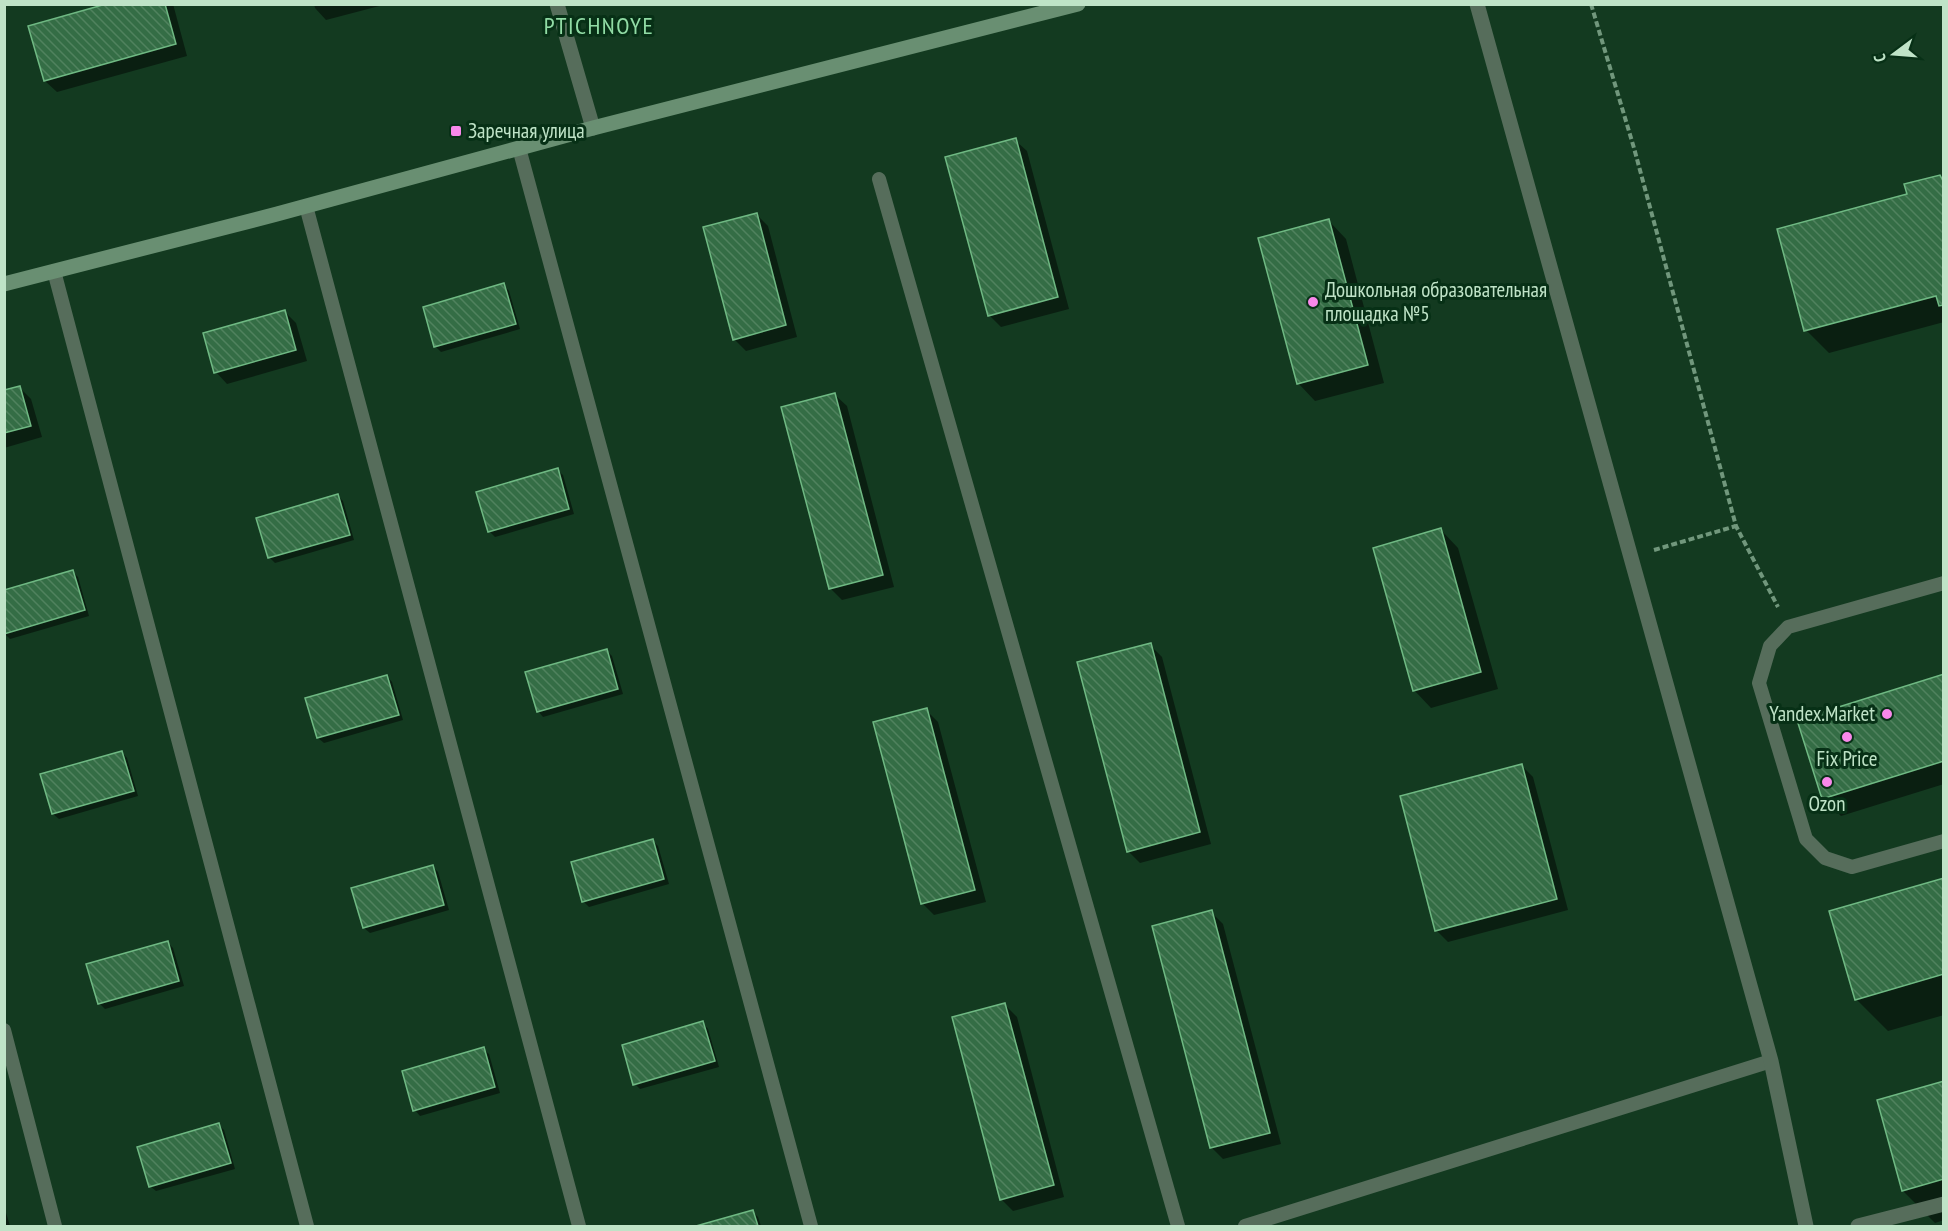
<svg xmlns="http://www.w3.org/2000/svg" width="1948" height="1231" font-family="'PT Sans Narrow',sans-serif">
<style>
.shadow{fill:#0007}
.building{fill:url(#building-back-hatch);stroke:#6fb983;stroke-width:1.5}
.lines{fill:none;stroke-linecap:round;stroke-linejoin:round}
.path{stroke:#71977c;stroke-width:4;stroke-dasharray:6 3;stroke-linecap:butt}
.lane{stroke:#566d5b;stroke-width:14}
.street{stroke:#566d5b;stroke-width:15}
.secondary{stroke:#698f72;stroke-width:15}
.poi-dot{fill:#f888ea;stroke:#073016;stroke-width:2}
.labels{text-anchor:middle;stroke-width:6;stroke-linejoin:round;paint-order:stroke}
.poi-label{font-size:21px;fill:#bfe3c7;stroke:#073016;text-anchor:start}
.quarter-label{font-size:24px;letter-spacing:1.5px;fill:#91dca5;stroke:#073016}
</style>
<defs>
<pattern id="building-back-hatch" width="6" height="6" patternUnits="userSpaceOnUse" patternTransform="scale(1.5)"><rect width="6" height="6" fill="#346d45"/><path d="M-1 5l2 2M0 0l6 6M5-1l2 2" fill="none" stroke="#50825e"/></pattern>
</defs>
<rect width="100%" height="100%" fill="#133a20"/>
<g class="shadow">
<path d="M112,4H173L187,56L57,92L45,81Z"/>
<path d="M314,4H387L326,20L315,8Z"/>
<path d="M1015,140L1027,151L1069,309L1001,327L989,315Z"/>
<path d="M1939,176L1944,181V322L1829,353L1806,330L1909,195Z"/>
<path d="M756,214L768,226L797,337L746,351L734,339Z"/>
<path d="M1329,221L1346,239L1384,383L1315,401L1298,383Z"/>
<path d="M504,285L509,291L520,329L441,352L435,346Z"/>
<path d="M284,311L296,323L307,361L227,384L216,372Z"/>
<path d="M19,387L31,399L42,437L4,448V392Z"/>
<path d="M835,395L847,406L894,587L842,600L831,589Z"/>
<path d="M557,470L563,475L574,514L495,537L489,531Z"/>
<path d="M338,496L343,501L354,540L275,563L269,557Z"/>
<path d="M1441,530L1458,548L1498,689L1431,708L1414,690Z"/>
<path d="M73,572L78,577L89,616L10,639L4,633Z"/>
<path d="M1150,645L1162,657L1211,844L1140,863L1128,851Z"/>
<path d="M606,650L612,656L623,694L543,717L538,711Z"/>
<path d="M1944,675V784L1841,816L1823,798Z"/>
<path d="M387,676L392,682L403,720L324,743L318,738L307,699Z"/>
<path d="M926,710L938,722L986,902L934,915L923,904L875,723Z"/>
<path d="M122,752L127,758L138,796L59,819L53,814Z"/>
<path d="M1521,765L1533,777L1568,910L1448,942L1436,930Z"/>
<path d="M652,840L658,846L669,884L589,907L583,901Z"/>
<path d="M432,866L438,872L449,910L370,933L364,928Z"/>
<path d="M1944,880V1015L1888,1031L1856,999Z"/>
<path d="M1211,912L1223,924L1281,1144L1223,1159L1212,1148Z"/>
<path d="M167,942L173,948L184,986L105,1009L99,1003Z"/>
<path d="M1005,1005L1017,1017L1064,1197L1013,1211L1001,1199Z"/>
<path d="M703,1023L708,1029L719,1067L640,1089L635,1084Z"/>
<path d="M483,1049L489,1054L500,1093L420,1116L415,1110Z"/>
<path d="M1944,1082V1220L1935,1223L1903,1191Z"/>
<path d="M219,1125L224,1130L235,1169L156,1191L150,1186Z"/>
<path d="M4,1206L10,1226H4Z"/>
<path d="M753,1212L758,1217L761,1226H701Z"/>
</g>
<g class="building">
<path d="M106,4H165L176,44L44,81L28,26Z"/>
<path d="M1016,138L1058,297L988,316L945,157Z"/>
<path d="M1940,175L1944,183V305L1939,306L1936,296L1804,331L1777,229L1907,194L1904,184Z"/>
<path d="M757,213L786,325L733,340L703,227Z"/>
<path d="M1329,219L1368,365L1297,384L1258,238Z"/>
<path d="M504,283L516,324L434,347L423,307Z"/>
<path d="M285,310L296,350L214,373L203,333Z"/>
<path d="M20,386L31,426L4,433V390Z"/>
<path d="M835,393L883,575L829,589L781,407Z"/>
<path d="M558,468L569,509L488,532L476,492Z"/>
<path d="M338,494L350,535L268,558L256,518Z"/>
<path d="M1441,528L1481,672L1413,691L1373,548Z"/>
<path d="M73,570L85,610L4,634V590Z"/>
<path d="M1151,643L1200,832L1127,852L1077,662Z"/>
<path d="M607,649L618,689L537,712L525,672Z"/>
<path d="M1944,674V761L1822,799L1797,720Z"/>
<path d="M387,675L399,715L317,738L305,698Z"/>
<path d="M927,708L975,890L921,904L873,722Z"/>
<path d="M122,751L134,791L52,814L40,774Z"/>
<path d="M1522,764L1557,899L1435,931L1400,796Z"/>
<path d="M653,839L664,879L582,902L571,862Z"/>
<path d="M433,865L444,905L363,928L351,888Z"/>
<path d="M1944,878V974L1855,1000L1829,911Z"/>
<path d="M1212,910L1270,1133L1210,1148L1152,926Z"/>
<path d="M168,941L179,981L98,1004L86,964Z"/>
<path d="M1005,1003L1054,1185L1000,1200L952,1017Z"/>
<path d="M703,1021L715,1061L633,1085L622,1045Z"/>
<path d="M484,1047L495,1087L413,1111L402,1071Z"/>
<path d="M1944,1081V1179L1902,1191L1877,1100Z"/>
<path d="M219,1123L231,1163L149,1187L137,1147Z"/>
<path d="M753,1210L758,1226H696Z"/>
</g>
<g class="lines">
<g class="path">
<path d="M1591,4L1634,148L1736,526L1778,607"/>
<path d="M1654,550L1736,526"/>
</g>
<g class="lane">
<path d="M519,148L811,1226"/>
<path d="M879,179L1178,1226"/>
<path d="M306,206L579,1226"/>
<path d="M54,271L307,1226"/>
<path d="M1944,583L1788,627L1770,646L1759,683L1806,839L1825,858L1852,867L1944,841"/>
<path d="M4,1030L55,1226"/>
<path d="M1245,1226L1771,1061"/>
</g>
<g class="street">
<path d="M557,4L593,128"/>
<path d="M1477,4L1771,1061L1806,1226"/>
<path d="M1858,1226L1944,1204"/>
</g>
<path class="secondary" d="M4,284L277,214L593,128L1078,4"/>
</g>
<g class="poi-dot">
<rect x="450" y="125" width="12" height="12" rx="3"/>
<circle cx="1313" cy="302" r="6"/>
<circle cx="1887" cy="714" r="6"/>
<circle cx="1847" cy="737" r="6"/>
<circle cx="1827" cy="782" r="6"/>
</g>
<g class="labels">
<g class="poi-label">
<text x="468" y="138">Заречная улица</text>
<text x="1325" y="297">Дошкольная образовательная<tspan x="1325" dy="24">площадка №5</tspan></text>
<text x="1875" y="721" text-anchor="end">Yandex.Market</text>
<text x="1847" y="766" text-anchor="middle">Fix Price</text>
<text x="1827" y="811" text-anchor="middle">Ozon</text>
</g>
<g class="quarter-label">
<text x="599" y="34">PTICHNOYE</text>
</g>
</g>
<rect width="1948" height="1231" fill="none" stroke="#bfe3c7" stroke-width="12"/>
<g transform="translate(1894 54) rotate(254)" stroke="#073016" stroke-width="4.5" paint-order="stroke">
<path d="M0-4.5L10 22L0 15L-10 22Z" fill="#bfe3c7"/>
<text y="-9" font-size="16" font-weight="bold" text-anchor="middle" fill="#bfe3c7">С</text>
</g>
</svg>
